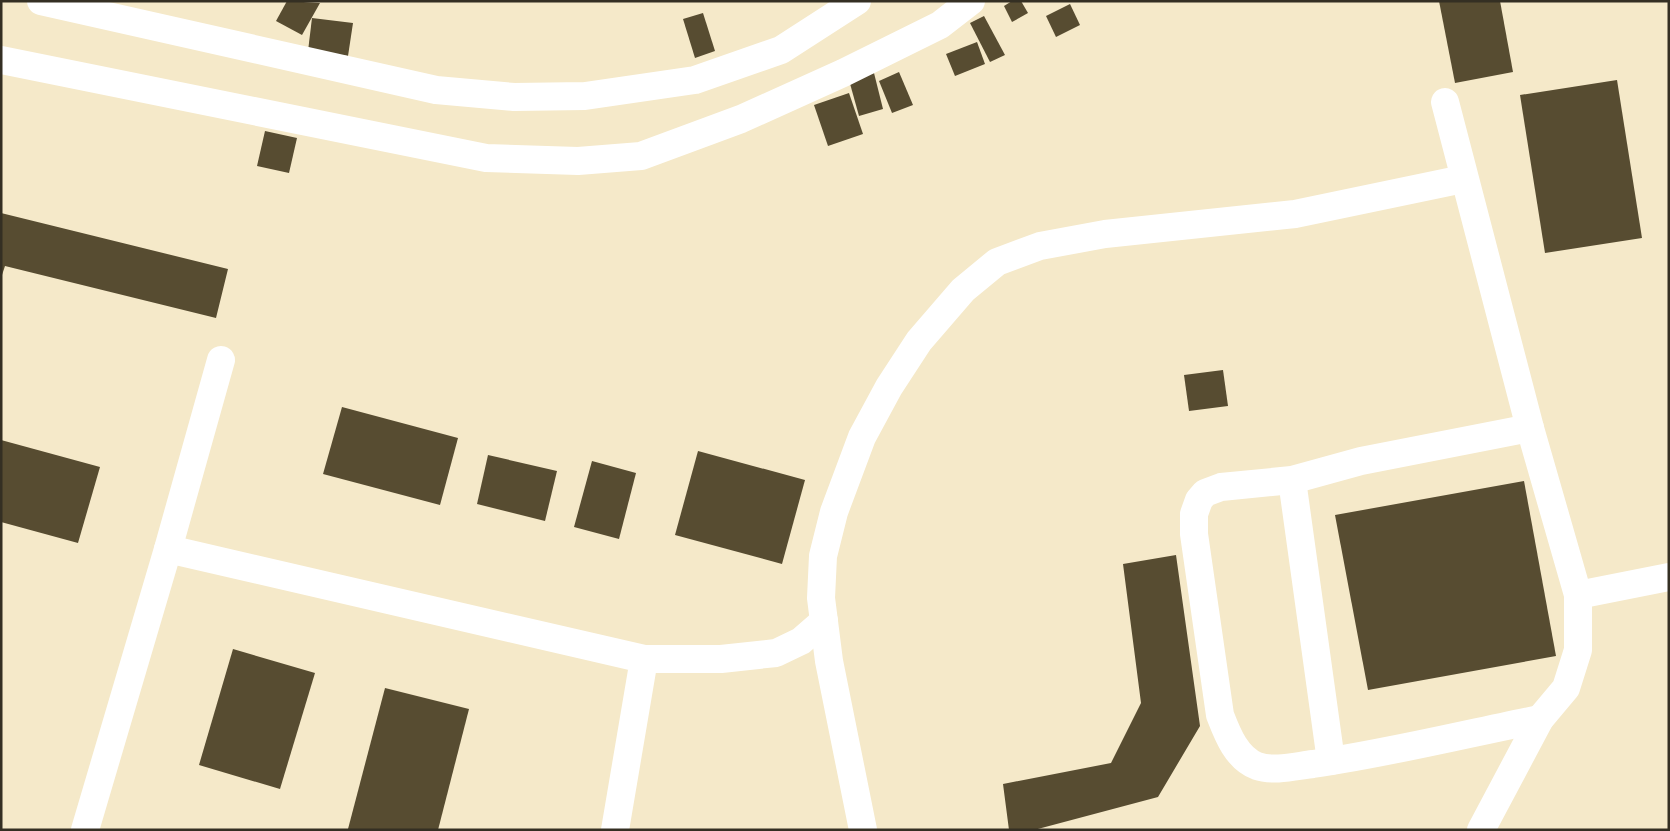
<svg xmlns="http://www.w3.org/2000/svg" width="1670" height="831" font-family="'Golos Text',sans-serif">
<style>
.building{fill:#574c31}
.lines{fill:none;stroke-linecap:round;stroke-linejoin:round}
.minor{stroke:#fff;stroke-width:28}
</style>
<rect width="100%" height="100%" fill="#f5e9c9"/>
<g class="building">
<path d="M287,1L320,3L302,35L276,21Z"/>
<path d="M1012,1H1021L1028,13L1012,22L1004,6Z"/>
<path d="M1439,1H1500L1513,72L1455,83Z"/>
<path d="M1070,4L1080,25L1056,37L1046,16Z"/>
<path d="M703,13L715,51L695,58L683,19Z"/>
<path d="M984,16L1005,55L990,62L970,23Z"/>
<path d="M312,18L353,23L348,56L308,51Z"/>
<path d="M977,42L985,64L955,76L946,54Z"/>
<path d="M899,72L913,105L892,113L879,81Z"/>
<path d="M874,73L883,109L859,116L849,80Z"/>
<path d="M1617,80L1642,238L1545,253L1520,95Z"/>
<path d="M849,93L863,134L828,146L814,105Z"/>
<path d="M265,131L297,138L289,173L257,166Z"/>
<path d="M1,213L228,269L216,318L5,266L1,278Z"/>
<path d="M1223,370L1228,406L1189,411L1184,375Z"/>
<path d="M342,407L458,438L440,505L323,474Z"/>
<path d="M1,440L100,467L78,543L1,522Z"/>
<path d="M698,451L805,480L782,564L675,535Z"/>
<path d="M488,455L557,471L545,521L477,504Z"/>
<path d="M592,461L636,473L619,539L574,527Z"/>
<path d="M1524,481L1556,656L1368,690L1335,515Z"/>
<path d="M1176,555L1200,726L1158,797L1034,830H1009L1003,784L1111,763L1141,703L1123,564Z"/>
<path d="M233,649L315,673L280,789L199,765Z"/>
<path d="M385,688L469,709L438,830L348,829Z"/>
</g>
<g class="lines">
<g class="minor">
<path d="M41,1L436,90L514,97L585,96L695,80L781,50L857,1"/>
<path d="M1,60L486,158L578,161L641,156L741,119L843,73L940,25L971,1"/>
<path d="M1445,102L1530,428L1578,595V650L1566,688L1540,719L1481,830"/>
<path d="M1530,428L1361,461L1292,480L1221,487L1205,493L1199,500L1194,514V534L1220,715C1227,733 1236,758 1257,766C1274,772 1296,766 1313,764C1389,753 1465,734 1540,719"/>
<path d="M1292,480L1331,761"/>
<path d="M168,549L644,659H721L776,653L801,641L824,621"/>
<path d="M1578,595L1669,577"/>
<path d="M85,830L168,549L221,360"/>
<path d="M615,830L644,659"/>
<path d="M863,830L829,661L821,598L823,556L834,512L862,437L889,387L919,341L963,290L997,262L1040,246L1105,234L1295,214L1463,179"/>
</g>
</g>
<rect width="1670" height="831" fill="none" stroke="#342f23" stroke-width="5"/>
</svg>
